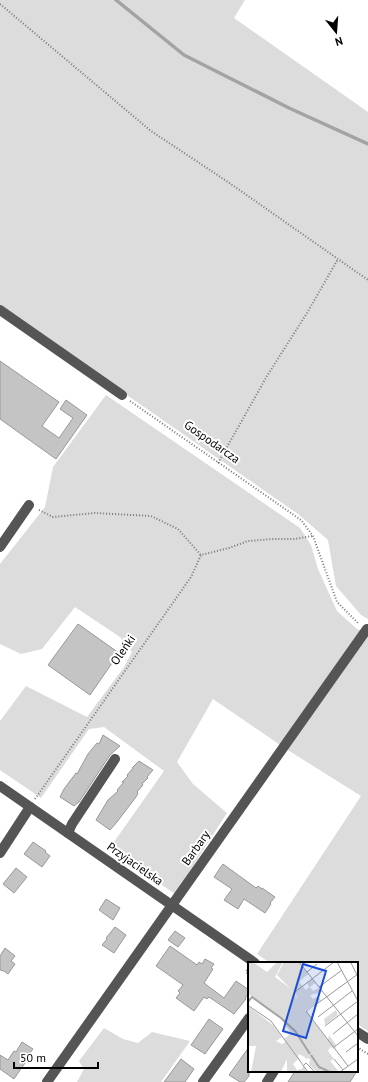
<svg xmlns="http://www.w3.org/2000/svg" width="368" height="1082" font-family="'PT Sans',sans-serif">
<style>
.green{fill:#dcdcdc}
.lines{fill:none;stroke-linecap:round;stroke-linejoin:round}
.stream{stroke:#a3a3a3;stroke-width:3.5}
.building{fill:#c4c4c4;stroke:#999}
.path{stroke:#777;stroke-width:2;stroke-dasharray:1 2;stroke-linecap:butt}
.minor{stroke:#555;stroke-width:10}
.labels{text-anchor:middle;stroke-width:4;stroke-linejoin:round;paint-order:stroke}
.street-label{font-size:12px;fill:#000;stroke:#fff}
.inset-river{fill:none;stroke:#a3a3a3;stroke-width:2}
.inset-road{fill:none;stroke:#999;stroke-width:1}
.view{fill:#1d4ed8;fill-opacity:0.15;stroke:#1d4ed8;stroke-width:2}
.inset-edge{fill:none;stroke:#000;stroke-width:2}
</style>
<rect width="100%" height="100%" fill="#fff"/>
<g class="green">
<path d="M0,0H245L234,18L368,112V619L361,615L336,586L328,540L298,514L0,307Z"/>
<path d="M106,395L300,528L311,545L318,569L337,611L357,629L368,633V1031L357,1024V963H270L257,954L361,796L283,747L213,699L177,762L193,784L227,813L175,894L109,849L164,771L104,727L89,729L41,798L0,770V721L26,686L87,717L124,667L132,652L120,637L75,607L42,649L21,654L0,644V564L45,507L53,467Z"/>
<path d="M104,1028L123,1039L138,1043L152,1032L190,1041L161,1082H77L84,1069L79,1061Z"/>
</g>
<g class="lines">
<path class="stream" d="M116,0L184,55L289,108L368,144"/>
</g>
<g class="building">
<path d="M0,361L59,402L42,426L59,438L73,418L60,409L66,400L87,415L56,459L0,419Z"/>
<path d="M78,624L119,653L90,695L48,665Z"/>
<path d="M103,735L120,746L110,755L79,802L74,806L60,797L64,789L76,773L77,774L88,754L97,743L99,744Z"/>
<path d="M139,761L153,770L147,777L148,778L142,784L143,785L137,792L138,793L136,797L117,822L110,830L96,820L108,800L118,791L117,790L124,782H122L128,776L127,775L133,768H132Z"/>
<path d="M33,842L46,851L45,852L50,856L42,867L24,854Z"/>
<path d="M223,864L256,888L258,886L262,889V888L275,897L270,903L271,904L265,913L244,899L238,909L224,900L232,889L214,877Z"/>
<path d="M16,868L27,877L14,893L3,884Z"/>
<path d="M106,899L120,908L113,920L99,910Z"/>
<path d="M115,927L126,935L114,953L102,945L107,939L106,938Z"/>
<path d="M175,931L185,938L178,947L168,940Z"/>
<path d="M170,946L197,965L199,962L202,964L205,959L214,964L211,968L213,969L204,983L224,998L236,981L249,990V993L245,998L246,999L234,1014L209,997L207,999L204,997L194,1011L176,998L180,993L178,991L183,985L156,966Z"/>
<path d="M5,948L15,956L11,961L15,964L8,974L4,971L0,970V956Z"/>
<path d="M209,1019L223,1029L205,1054L191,1045Z"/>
<path d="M22,1042L33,1049L25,1059L27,1060L14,1079L0,1069V1055L8,1060L14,1051L16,1052Z"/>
<path d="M249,1047V1076L244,1082H240L229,1075Z"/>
<path d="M181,1059L194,1069L185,1082H164Z"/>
<path d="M295,1071H357L350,1082H288Z"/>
</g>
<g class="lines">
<g class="path">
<path d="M0,4L151,131L228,182L368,280"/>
<path d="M130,401L301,520L313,536L337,602L359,624"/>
<path d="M218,463L267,376L307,313L338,259"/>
<path d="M39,510L53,517L95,513L151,516L178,529L201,555"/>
<path d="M35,799L191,577L201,555L229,548L248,541L274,539H294L313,536"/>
<path d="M247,970L246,972L249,974"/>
<path d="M357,1047L368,1054"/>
</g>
<g class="minor">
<path d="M0,310L122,395"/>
<path d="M0,547L29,505"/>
<path d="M0,786L255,963"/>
<path d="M68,833L72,824L115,759"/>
<path d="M0,853L30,807"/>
<path d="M357,1032L368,1039"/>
<path d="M47,1082L367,629"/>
<path d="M203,1082L249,1018"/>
<path d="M267,1082L274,1071"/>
</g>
</g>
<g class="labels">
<g class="street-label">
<text transform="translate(212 442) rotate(35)" y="4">Gospodarcza</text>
<text transform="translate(123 650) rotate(-55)" y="4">Oleńki</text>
<text transform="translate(196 848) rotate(-55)" y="4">Barbary</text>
<text transform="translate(135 864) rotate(35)" y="4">Przyjacielska</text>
</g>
</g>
<g transform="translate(248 962)">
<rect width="110" height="110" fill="#fff"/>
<path d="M0,0H5L19,10L29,0H35L27,15L43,27L29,13L36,0H51L60,12L51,20L58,28L61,25L59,21L64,17L67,21L62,25L65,29L70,26L74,30L62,33L65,37L69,35L73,38L59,50L49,38L48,32L45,28L48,36L80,78L81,73L88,83L87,87L82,85L80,89L86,97L82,99L91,110H69L61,103L62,97L60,96L57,98L58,96L51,92L50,94L53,100L36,77L43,71L30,53L0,32ZM0,44L25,63L34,75L28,79L34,82L38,80L50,97L45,102L49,108L54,107L55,103L59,110H39V97L33,110H3L8,84H0ZM88,48L90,53L77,63L76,57Z" fill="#dcdcdc"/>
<path class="inset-river" d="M0,40L4,35L33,56L47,69L62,92M63,93L71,105L82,110"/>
<path class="inset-road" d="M51,0L110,74M89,0L110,39M103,1L110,15M59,10L69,2M71,25L94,8M47,30L86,0M1,44L23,59L60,110M66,44L110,12M58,49L100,104M70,55L104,29M77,64L110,39M85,72L110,52M86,85L110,67M98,90L110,81M86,97L95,108M55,104L58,101L67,110M92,110L110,97"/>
<path class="view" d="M55,2L78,9L58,76L35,69Z"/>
<rect width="110" height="110" class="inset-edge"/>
</g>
<g transform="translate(336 32) rotate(163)" stroke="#ffffff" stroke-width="3" paint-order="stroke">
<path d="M0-3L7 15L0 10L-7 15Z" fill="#000000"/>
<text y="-6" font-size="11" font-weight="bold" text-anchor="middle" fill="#000000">N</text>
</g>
<path d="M14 1062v6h84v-6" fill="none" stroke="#000000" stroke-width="2"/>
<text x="20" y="1062" font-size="12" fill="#000000" stroke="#ffffff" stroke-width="3" paint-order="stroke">50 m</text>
</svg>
